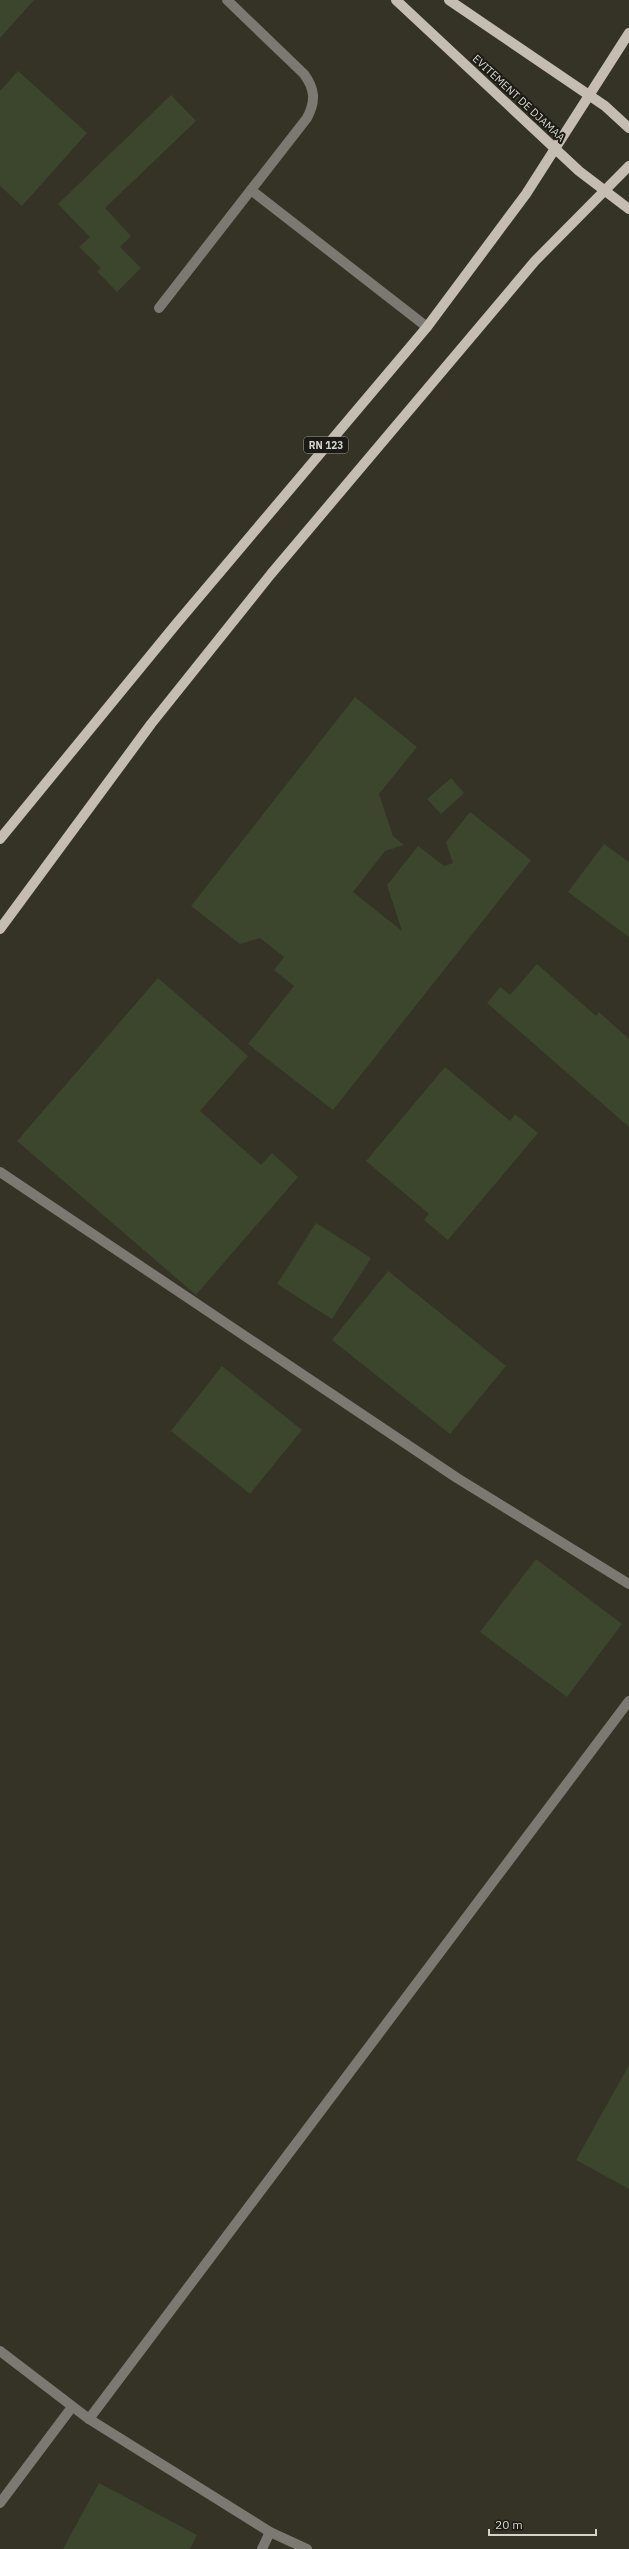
<svg xmlns="http://www.w3.org/2000/svg" width="629" height="2549" font-family="'IBM Plex Sans',sans-serif">
<style>
.building{fill:#3b462c}
.lines{fill:none;stroke-linecap:round;stroke-linejoin:round}
.minor{stroke:#7c7872;stroke-width:10}
.major{stroke:#c6bdb2;stroke-width:10}
.labels{text-anchor:middle;stroke-width:4;stroke-linejoin:round;paint-order:stroke}
.shield{fill:#1b1a14;stroke:#9d9c95;stroke-width:1}
.shield-label{font-size:10px;font-weight:bold;fill:#d5d4cc}
.street-label{font-size:11px;fill:#d5d4cc;stroke:#1b1a14}
</style>
<rect width="100%" height="100%" fill="#343326"/>
<g class="building">
<path d="M0,0H34L0,38Z"/>
<path d="M18,71L87,133L22,206L0,186V91Z"/>
<path d="M171,95L196,121L105,208L131,236L120,247L141,268L117,292L97,271L101,268L79,247L90,237L58,204Z"/>
<path d="M355,697L417,747L379,794L393,836L404,845L385,851L353,892L402,931L387,885L418,846L444,866L453,863L446,842L470,812L531,860L333,1110L248,1044L294,986L274,970L284,957L260,938L240,944L191,906Z"/>
<path d="M451,778L464,793L441,814L427,799Z"/>
<path d="M604,844L629,862V937L568,892Z"/>
<path d="M537,964L596,1016L599,1012L629,1039V1127L487,1003L500,987L510,995Z"/>
<path d="M158,978L248,1056L200,1111L261,1165L272,1153L298,1177L196,1295L17,1141Z"/>
<path d="M445,1067L510,1121L515,1114L538,1133L448,1240L424,1220L429,1214L366,1161Z"/>
<path d="M316,1223L371,1258L332,1319L277,1284Z"/>
<path d="M388,1271L506,1366L450,1434L332,1340Z"/>
<path d="M222,1366L302,1430L250,1494L171,1431Z"/>
<path d="M536,1559L622,1624L567,1697L480,1632Z"/>
<path d="M629,2065V2189L576,2160Z"/>
<path d="M99,2483L197,2535L190,2549H63Z"/>
</g>
<g class="lines">
<g class="minor">
<path d="M251,190L427,327"/>
<path d="M159,308L307,118C316,101 315,89 304,74L227,0"/>
<path d="M0,1172L457,1478L629,1584"/>
<path d="M0,2351L89,2419L270,2532L307,2549"/>
<path d="M89,2419L629,1701"/>
<path d="M0,2503L72,2407"/>
<path d="M262,2549L270,2532"/>
</g>
<g class="major">
<path d="M396,0L579,171L629,209"/>
<path d="M449,0L605,106L629,128"/>
<path d="M0,839L177,623L427,327L526,194L629,33"/>
<path d="M0,929L151,724L271,574L535,261L629,166"/>
</g>
</g>
<g class="labels">
<rect class="shield" x="304" y="437" width="44" height="16" rx="3"/>
<g class="shield-label">
<text x="326" y="449">RN 123</text>
</g>
<g class="street-label">
<text transform="translate(519 98) rotate(43)" y="4">EVITEMENT DE DJAMAA</text>
</g>
</g>
<path d="M489 2529v6h107v-6" fill="none" stroke="#d5d4cc" stroke-width="2"/>
<text x="495" y="2529" font-size="12" fill="#d5d4cc" stroke="#1b1a14" stroke-width="3" paint-order="stroke">20 m</text>
</svg>
